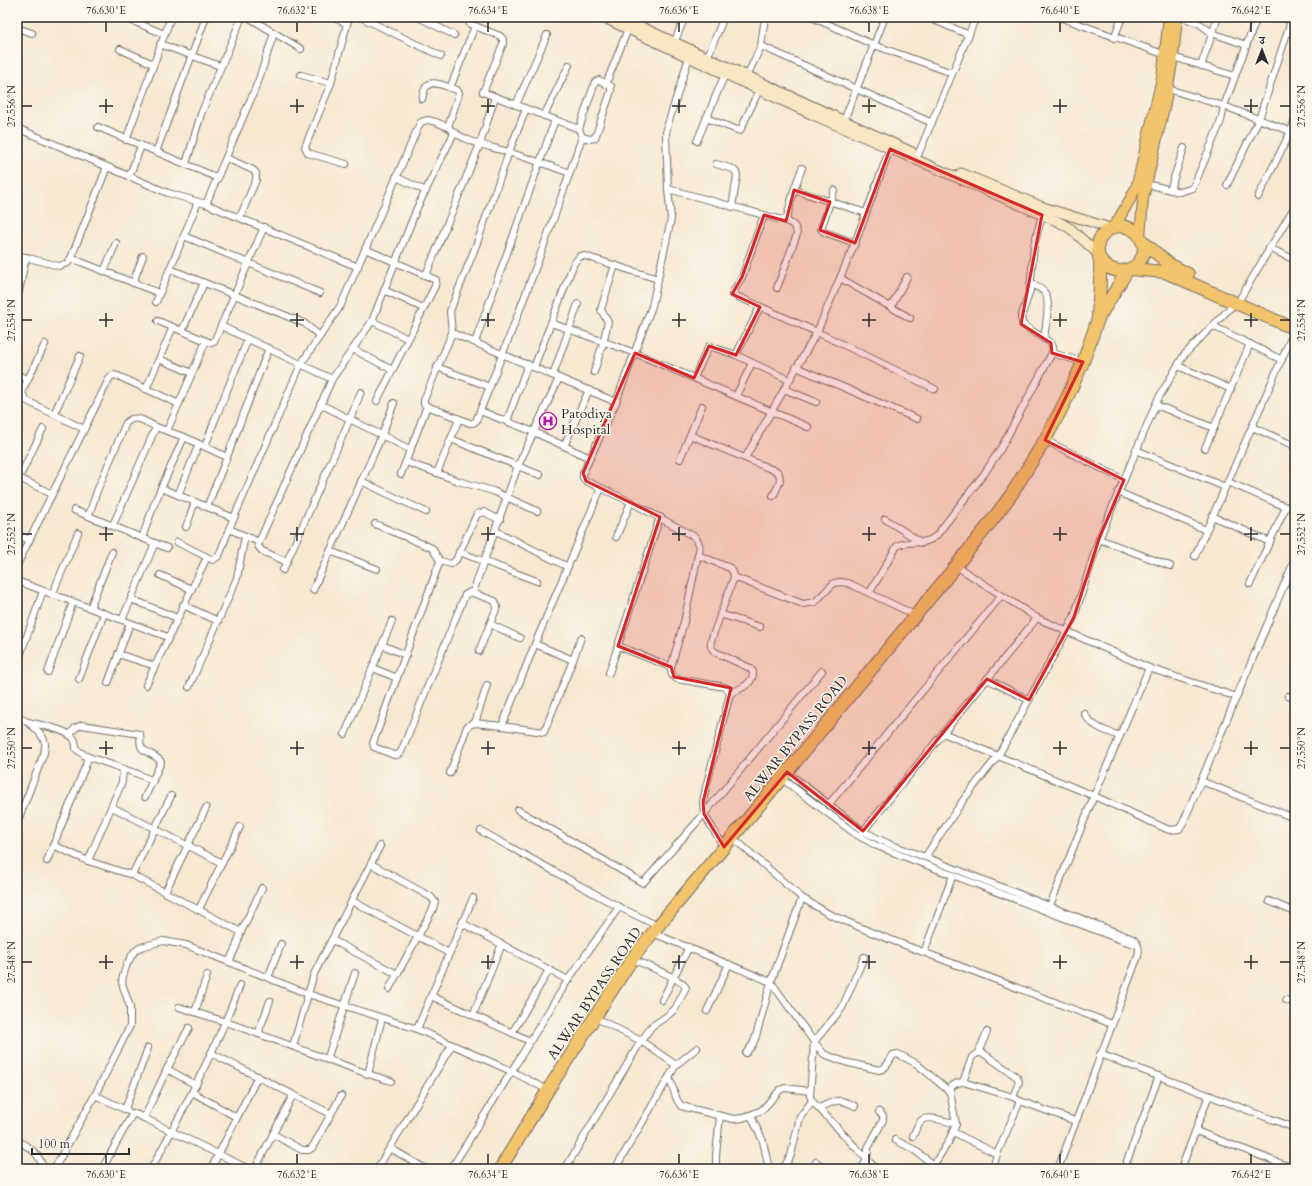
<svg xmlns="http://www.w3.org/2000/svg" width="1312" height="1186" font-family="Cardo,'Noto Serif Devanagari',serif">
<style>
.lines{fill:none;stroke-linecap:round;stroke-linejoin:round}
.street-casing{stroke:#726d65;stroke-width:8}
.secondary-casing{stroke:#726d65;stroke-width:11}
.primary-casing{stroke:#726d65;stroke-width:12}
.highway-casing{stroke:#726d65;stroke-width:14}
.street{stroke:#fff;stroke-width:6}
.secondary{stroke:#f9e7c3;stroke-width:9}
.primary{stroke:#f1c36a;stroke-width:10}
.highway{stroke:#f1c36a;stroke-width:12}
.marked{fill:#d62828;fill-opacity:0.2;stroke:#d62828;stroke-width:3;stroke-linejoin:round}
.ticks{fill:none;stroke:#2b2b2b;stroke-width:1.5}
.labels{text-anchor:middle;stroke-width:3;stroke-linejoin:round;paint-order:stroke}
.poi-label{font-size:14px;fill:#2b2b2b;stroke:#fbf7ec;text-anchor:start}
.street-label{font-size:14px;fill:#2b2b2b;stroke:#fbf7ec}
.neatline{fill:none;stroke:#2b2b2b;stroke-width:1.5}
.ticks-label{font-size:10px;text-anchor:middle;fill:#2b2b2b}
</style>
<rect width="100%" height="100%" fill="#fbf7ec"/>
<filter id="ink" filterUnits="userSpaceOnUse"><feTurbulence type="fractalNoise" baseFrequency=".025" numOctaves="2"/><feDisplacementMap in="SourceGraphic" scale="8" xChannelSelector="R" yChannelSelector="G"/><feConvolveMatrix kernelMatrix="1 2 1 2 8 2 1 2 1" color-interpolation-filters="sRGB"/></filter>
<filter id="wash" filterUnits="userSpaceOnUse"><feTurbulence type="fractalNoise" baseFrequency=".012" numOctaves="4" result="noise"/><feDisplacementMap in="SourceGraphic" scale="16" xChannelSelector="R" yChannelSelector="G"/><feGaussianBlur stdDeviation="0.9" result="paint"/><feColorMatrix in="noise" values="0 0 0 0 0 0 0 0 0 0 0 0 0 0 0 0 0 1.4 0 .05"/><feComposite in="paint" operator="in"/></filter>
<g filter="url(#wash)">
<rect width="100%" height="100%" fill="#f7e8d2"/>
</g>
<g filter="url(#ink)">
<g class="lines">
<defs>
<g id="street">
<path d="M123,17L164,34"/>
<path d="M248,17L301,49"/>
<path d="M333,17L347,24"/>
<path d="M360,17L441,56"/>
<path d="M418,17L454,35"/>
<path d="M468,17V21L470,24L500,36L503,39V44L483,92L579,129"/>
<path d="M812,17L874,45L952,73"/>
<path d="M927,17L969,35"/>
<path d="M1059,17L1166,55"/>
<path d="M1182,17L1200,24L1212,33L1246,45"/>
<path d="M1281,17L1295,22"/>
<path d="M17,28L32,33"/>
<path d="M1114,38L1122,17"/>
<path d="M674,43L685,17"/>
<path d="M160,44L220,66"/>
<path d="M761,46L932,123"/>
<path d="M120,49L153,64"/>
<path d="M690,54L668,124L666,133L668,189L671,219L652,306L616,402L583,473V478L586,481L631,502L695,537C700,544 701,547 698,555L730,568L733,572L734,577L803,604L815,602L834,583L840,582L848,583L915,615"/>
<path d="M1173,57L1235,76"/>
<path d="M707,58L724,17"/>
<path d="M1201,66L1218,17"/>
<path d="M301,75L331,83"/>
<path d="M746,78L761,46L765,17"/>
<path d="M606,84L628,29"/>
<path d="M450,88L475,26"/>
<path d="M1168,89L1224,106L1295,133"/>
<path d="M422,99C423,96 424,90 426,87C432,78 449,88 457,90L459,93L458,97L448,127C464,143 490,146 511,153C531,159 550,166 570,173"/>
<path d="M516,105L547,35"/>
<path d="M526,109L509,152L477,243L450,311L452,333L424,400V404L427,406L470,423H473L476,421C514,327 550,232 582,137L579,129L595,82L599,80L611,86V91L595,138L590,139L582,137"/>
<path d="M544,116L569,65"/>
<path d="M706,118L740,131L759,90"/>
<path d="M843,123L885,17"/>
<path d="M98,127L218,178"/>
<path d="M17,128L168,193L206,204L358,267"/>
<path d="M126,140L171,17"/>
<path d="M697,141L725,74"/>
<path d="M156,152L206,17"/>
<path d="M918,155L976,17"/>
<path d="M226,158L253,170L256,173V180L240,217"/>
<path d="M186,164L201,114L242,17"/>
<path d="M346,164L308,153L305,147L331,83L349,17"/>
<path d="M716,164L733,169L736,172L737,176L732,207"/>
<path d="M129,177L141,146"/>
<path d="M396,177L426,191"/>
<path d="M1146,184L1180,192L1193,188L1221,121L1224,106L1257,17"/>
<path d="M1227,185L1259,119L1291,21"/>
<path d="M668,189L786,221C793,224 796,226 797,234L777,288"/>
<path d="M794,190L866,213"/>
<path d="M834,190L821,229L824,232L855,243"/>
<path d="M1170,190L1184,148"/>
<path d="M1258,197L1291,131L1295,119"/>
<path d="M206,204L258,82L274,33"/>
<path d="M764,215L742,277L732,294L817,332L935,389"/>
<path d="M1042,215L1034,245L1030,290L1021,318L1023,325L1051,343L1053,347L1052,353"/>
<path d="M786,221L794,190L802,168"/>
<path d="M184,236L320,293"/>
<path d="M1269,248L1295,260"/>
<path d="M365,249L436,280L435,286L377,401"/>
<path d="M17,255L59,266L68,263L71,258L159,293"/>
<path d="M71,258L107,167"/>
<path d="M170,269L304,323L320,336"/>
<path d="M104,271L116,243"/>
<path d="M426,275L480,144L495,97"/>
<path d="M840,278L910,318"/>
<path d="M133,283L143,256"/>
<path d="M1030,284C1035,286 1041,288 1044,292C1052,299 1045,328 1044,339"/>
<path d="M384,290L423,308"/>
<path d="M1241,297L1295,206"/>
<path d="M17,301L26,257"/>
<path d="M156,302L198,202"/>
<path d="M891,307L907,277"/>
<path d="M158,321L211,343L214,342L264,227"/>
<path d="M372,321L408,339"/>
<path d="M551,323L635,353L808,427"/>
<path d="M221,326L332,379"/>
<path d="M1213,326L1282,360"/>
<path d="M182,331L204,283"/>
<path d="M452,333L616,402"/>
<path d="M475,342L555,120"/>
<path d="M353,349L392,370"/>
<path d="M736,355L760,307"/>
<path d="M159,359L192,373"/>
<path d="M1178,366L1231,389"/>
<path d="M437,367L490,387"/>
<path d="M534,367L574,263L580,256H585L658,279"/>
<path d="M796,367L917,419"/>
<path d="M594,372L603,343L608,322L601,310L602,306L615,265"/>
<path d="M17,375L28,379L22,391L25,400L84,429"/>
<path d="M553,375L578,304"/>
<path d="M694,378L709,346L736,355L789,380"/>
<path d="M28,379L45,344"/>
<path d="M146,389L173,327"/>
<path d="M784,389L816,402"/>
<path d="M736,396L752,363"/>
<path d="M320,404L411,450"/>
<path d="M1156,405L1214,428"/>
<path d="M480,411L534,432L590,458"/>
<path d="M54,414L80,356"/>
<path d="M459,419L437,473L458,481L493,491L537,511"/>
<path d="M507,421L528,364"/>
<path d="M1252,427L1295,446"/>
<path d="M690,435L778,472C783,480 777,488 773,496"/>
<path d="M184,437L227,457L207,507"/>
<path d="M451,439L540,475"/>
<path d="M1045,440L1124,480"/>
<path d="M564,446L589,390"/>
<path d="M205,447L214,422L248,339"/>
<path d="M1205,448L1250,344"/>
<path d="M1136,450L1225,487"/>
<path d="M227,457L269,348"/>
<path d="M745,458L817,332L855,243L891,146"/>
<path d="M680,459L702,406"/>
<path d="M406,462L437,473"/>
<path d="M401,474L427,406"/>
<path d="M19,478L52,494"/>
<path d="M361,481L426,512"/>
<path d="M17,482L43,429"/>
<path d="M1228,482L1286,507L1250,584"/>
<path d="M161,488L234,518"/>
<path d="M1118,492L1206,530"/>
<path d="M178,495L199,444"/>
<path d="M74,510L142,538L155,502L184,437L167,431"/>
<path d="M89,515L97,491L126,423C135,413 146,422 156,427"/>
<path d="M1212,516L1270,542"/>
<path d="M885,519L922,543"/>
<path d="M375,524L432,548L440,561"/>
<path d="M113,525L156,427L167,431L206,341"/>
<path d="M186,527L195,502"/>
<path d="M229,529L259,542"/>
<path d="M496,531L568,567"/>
<path d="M17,534L29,540"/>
<path d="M616,537L631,502"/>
<path d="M142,538L167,548"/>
<path d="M1099,539L1170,566"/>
<path d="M177,542L207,557"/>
<path d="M330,551L377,569"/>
<path d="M459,552L537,581"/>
<path d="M698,555L684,622L671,667C671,673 671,676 677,679L725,687L728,690L730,694L706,787L703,802L704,814L724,847"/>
<path d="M1195,556L1295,329"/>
<path d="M287,562L262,551L258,546L259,542L332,379L372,321L417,208L454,133"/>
<path d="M17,565L109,379L113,375L118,376L179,404"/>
<path d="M956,566L1037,618L1149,668L1237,697"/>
<path d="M283,570L350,419L361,392"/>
<path d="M160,575L191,589"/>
<path d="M17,581L168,637"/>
<path d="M313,590L382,435L394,403"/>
<path d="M473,592L518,466L559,378"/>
<path d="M870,592L897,546C910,539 923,547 936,536L984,474L1001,448L1052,353L1083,362"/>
<path d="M52,595L78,533"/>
<path d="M131,599L177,618"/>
<path d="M183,605L218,621"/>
<path d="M90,608L112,552"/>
<path d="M720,614L760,627"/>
<path d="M122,620L155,543"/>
<path d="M490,624L520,638"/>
<path d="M382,645L406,655"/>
<path d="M618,646L671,667"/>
<path d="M479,651L497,607L495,601L470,592L465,595L401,752L397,755H394L374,747L373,743L440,561L451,564L456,560L477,514L484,512L500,520"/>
<path d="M118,654L155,666"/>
<path d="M573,660L581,638"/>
<path d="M17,664L43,591"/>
<path d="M373,668L397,678"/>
<path d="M48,672L73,602"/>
<path d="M609,673L660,517"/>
<path d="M79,679L104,614"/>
<path d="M987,679L1029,700"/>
<path d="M108,683L130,623"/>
<path d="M146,685L207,557L213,560L219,556L229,529L301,364L341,305L420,123C428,116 439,124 448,127"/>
<path d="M189,687L237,578L245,536"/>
<path d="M730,694C739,689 754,684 753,672L750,668L715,652C711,648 710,646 711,641L734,577"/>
<path d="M1288,696L1295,699"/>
<path d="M1084,713C1091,727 1106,731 1120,736"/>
<path d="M17,716C27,721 42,731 45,743C46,746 44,750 44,753L17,823"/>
<path d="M28,722C40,725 67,729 74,739C76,742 76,745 76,749L86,756L87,762L47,861"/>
<path d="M475,723L487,685"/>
<path d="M502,726L544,732L573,660L535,644"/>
<path d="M943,733L1094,796L1169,830L1179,829L1183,823L1295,559"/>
<path d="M345,734L392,621"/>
<path d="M70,735L75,728L82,725L140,734C141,739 139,744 142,748C147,754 157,755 161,762L145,797"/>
<path d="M86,756L138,774L153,781"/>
<path d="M787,772L863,831L889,844L925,857L1133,939C1139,944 1140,949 1138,956L1058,1169"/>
<path d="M450,773L467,727L471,724L475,723L502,726L535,644L601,488"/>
<path d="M781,778L857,835L877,846L1124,941L1137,945"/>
<path d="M1201,781L1289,816L1295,815"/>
<path d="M829,804L1001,596"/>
<path d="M112,807L222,863"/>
<path d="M518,810L643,883L704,814L822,671"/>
<path d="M481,831L619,907L658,926"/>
<path d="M861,834L1037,618"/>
<path d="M732,837L802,898L829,914L873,933L1112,1024"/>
<path d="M53,845L88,861L132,875L241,932L236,947L229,962L308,994L417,1029L511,1071L548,1090"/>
<path d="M17,850L19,852"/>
<path d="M925,857L964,799L998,756L1067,631L1074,617L1099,539L1158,399L1184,355L1236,302"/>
<path d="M88,861L122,782L123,769"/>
<path d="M371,864L431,897L435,902L433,909L389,989"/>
<path d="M132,875L171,796"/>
<path d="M165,892L206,808"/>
<path d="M352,901L449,953"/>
<path d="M1269,901L1295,912"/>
<path d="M1049,908L1094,796L1149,668"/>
<path d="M199,909L240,827"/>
<path d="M462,923L568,980"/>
<path d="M241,932L262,888"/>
<path d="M653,933L771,982L814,1042L824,1054L845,1062L879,1070C887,1069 889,1061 893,1055L898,1054L917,1064L950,1092L956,1124L949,1141L931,1169"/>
<path d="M332,940L397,974"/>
<path d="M924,952L953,875"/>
<path d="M864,957L842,1008L814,1042L810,1096L812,1101L876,1169"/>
<path d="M268,978L281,944"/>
<path d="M431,996L530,1041"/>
<path d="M662,1000L689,947"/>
<path d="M1286,1000L1295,1003"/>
<path d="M179,1007L226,1022L368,1074L382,1018"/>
<path d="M707,1011L729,964"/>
<path d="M195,1012L207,975"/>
<path d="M473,1015L502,944"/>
<path d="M594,1017L641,1041L676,1065"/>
<path d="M189,1028L167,1069L144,1118L249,1169"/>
<path d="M417,1029L473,898"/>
<path d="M512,1033L549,970"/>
<path d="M258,1034L270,1001"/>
<path d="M293,1046L314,974L380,846"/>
<path d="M211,1053L331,1114"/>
<path d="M746,1053L753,1044L756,1036L771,982L802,898"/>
<path d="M978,1053L987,1032"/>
<path d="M1100,1054L1295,1128"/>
<path d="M327,1060L355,973"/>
<path d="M167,1069L196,1085"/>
<path d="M368,1074L391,1081"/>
<path d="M669,1077L677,1100L681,1106L733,1119L743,1118L762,1110L780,1090L785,1088L810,1091"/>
<path d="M963,1082L972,1057C976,1053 978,1053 983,1053L1017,1077L1019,1082L1013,1097"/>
<path d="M192,1092L236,1117"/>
<path d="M950,1092L952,1086L957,1083L963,1082L1013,1097L1020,1101L1075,1121"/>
<path d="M95,1095L128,1111"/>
<path d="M819,1108C836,1101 837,1097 855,1106"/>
<path d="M125,1109L148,1048"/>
<path d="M751,1116L763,1141L769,1169"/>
<path d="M1196,1131L1295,1169"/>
<path d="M953,1132L997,1154"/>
<path d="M273,1134L302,1150H309L312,1148L341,1096"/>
<path d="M913,1136C915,1131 918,1123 922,1120C928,1115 949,1122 956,1124"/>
<path d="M17,1140C31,1149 39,1152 43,1169"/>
<path d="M895,1140L913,1149L934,1165"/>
<path d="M390,1148L426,1169"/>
<path d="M816,1162L826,1169"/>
<path d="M54,1169L95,1095L130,1026V1007L122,983L123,976L127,964L134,952L141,947L163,941L186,945L229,962"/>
<path d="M102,1169L133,1113L144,1118"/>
<path d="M151,1169C184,1109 216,1049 240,985"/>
<path d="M211,1169L258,1076"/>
<path d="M255,1169L293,1095"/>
<path d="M377,1169L452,1045"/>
<path d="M451,1169L568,980L619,907"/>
<path d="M565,1169L641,1041L652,1026L667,1016L675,1009L686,988C683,979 643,964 632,959"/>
<path d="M615,1169L676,1065L697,1048"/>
<path d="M716,1169V1155L720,1116"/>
<path d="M783,1169L791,1155L800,1117L812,1101"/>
<path d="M861,1169L867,1160L868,1148L883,1120V1116L879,1112"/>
<path d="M993,1169L997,1154L1020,1101"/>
<path d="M1124,1169L1159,1076"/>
<path d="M1181,1169L1209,1095"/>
</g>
<g id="secondary">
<path d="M602,17L811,114L1059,222L1071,229L1098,254"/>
<path d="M620,17L912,152"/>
<path d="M961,173L1043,207L1110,228"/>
</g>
<g id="primary">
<path d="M1114,227L1132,196L1137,185L1162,78L1169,17"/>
<path d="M1140,237L1143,199L1165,103L1173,57L1177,17"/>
</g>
<g id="highway">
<path d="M1142,241L1169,264L1188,274"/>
<path d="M1130,269L1165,272L1295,329"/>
<path d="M1098,316C1099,298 1101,279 1100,261C1099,256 1097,251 1098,246C1098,242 1099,240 1101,237C1106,230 1113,226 1122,226C1129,227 1136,230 1140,237C1156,262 1118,286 1100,259"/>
<path d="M500,1169L548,1090L632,959L658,926L787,772L956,566L990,523L1011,495L1045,440L1066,400L1083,362L1098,319L1127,271"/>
</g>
</defs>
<use href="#street" class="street-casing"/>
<use href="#secondary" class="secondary-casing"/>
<use href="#primary" class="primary-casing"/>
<use href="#highway" class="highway-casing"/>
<use href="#street" class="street"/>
<use href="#secondary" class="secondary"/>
<use href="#primary" class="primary"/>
<use href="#highway" class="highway"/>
</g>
</g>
<path class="marked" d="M890,149L1042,215L1021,324L1051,343L1052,353L1083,362L1045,440L1124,480L1099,539L1074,617L1029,700L987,679L863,831L787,772L724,847L704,814L703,802L731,688L674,677L671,667L618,646L660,517L586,481L583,473L635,353L694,378L709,346L736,355L760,307L732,294L742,277L764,215L786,221L794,190L830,202L820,230L855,243Z"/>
<path class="ticks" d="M106,22V32M297,22V32M488,22V32M679,22V32M869,22V32M1060,22V32M1251,22V32M106,99V113M297,99V113M488,99V113M679,99V113M869,99V113M1060,99V113M1251,99V113M22,106H32M99,106H113M290,106H304M481,106H495M672,106H686M862,106H876M1053,106H1067M1244,106H1258M1280,106H1290M106,313V327M297,313V327M488,313V327M679,313V327M869,313V327M1060,313V327M1251,313V327M22,320H32M99,320H113M290,320H304M481,320H495M672,320H686M862,320H876M1053,320H1067M1244,320H1258M1280,320H1290M106,527V541M297,527V541M488,527V541M679,527V541M869,527V541M1060,527V541M1251,527V541M22,534H32M99,534H113M290,534H304M481,534H495M672,534H686M862,534H876M1053,534H1067M1244,534H1258M1280,534H1290M106,741V755M297,741V755M488,741V755M679,741V755M869,741V755M1060,741V755M1251,741V755M22,748H32M99,748H113M290,748H304M481,748H495M672,748H686M862,748H876M1053,748H1067M1244,748H1258M1280,748H1290M106,955V969M297,955V969M488,955V969M679,955V969M869,955V969M1060,955V969M1251,955V969M22,962H32M99,962H113M290,962H304M481,962H495M672,962H686M862,962H876M1053,962H1067M1244,962H1258M1280,962H1290M106,1154V1164M297,1154V1164M488,1154V1164M679,1154V1164M869,1154V1164M1060,1154V1164M1251,1154V1164"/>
<defs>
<symbol id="hospital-ring" viewBox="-11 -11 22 22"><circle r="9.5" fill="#fbf7ec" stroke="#b5179e" stroke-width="1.5"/><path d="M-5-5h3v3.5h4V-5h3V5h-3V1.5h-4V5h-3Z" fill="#b5179e"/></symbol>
</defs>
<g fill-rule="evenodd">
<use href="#hospital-ring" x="538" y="411" width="20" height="20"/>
</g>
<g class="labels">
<g class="poi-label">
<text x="561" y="418">Patodiya<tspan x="561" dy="16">Hospital</tspan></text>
</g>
<g class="street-label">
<text transform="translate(795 738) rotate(-51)" y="5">ALWAR BYPASS ROAD</text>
<text transform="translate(594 993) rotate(-56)" y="5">ALWAR BYPASS ROAD</text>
</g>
</g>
<rect width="1312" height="1186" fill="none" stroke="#fbf7ec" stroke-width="44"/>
<g transform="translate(1262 50)" stroke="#fbf7ec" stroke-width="3" paint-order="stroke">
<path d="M0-3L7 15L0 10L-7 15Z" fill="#2b2b2b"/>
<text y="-6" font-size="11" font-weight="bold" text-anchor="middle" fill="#2b2b2b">उ</text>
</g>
<path d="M32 1148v6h97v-6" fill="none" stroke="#2b2b2b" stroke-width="2"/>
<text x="38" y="1148" font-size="12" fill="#2b2b2b" stroke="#fbf7ec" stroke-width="3" paint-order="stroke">100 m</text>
<rect x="22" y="22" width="1268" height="1142" class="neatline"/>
<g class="ticks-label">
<text x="106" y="14">76.630°E</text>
<text x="297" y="14">76.632°E</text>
<text x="488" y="14">76.634°E</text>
<text x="679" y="14">76.636°E</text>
<text x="869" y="14">76.638°E</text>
<text x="1060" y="14">76.640°E</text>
<text x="1251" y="14">76.642°E</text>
<text transform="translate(11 106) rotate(-90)" y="4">27.556°N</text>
<text transform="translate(1301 106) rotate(-90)" y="4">27.556°N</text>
<text transform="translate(11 320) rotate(-90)" y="4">27.554°N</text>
<text transform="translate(1301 320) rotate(-90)" y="4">27.554°N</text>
<text transform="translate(11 534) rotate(-90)" y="4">27.552°N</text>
<text transform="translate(1301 534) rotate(-90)" y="4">27.552°N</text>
<text transform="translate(11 748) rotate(-90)" y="4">27.550°N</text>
<text transform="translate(1301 748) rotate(-90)" y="4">27.550°N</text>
<text transform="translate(11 962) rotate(-90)" y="4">27.548°N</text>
<text transform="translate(1301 962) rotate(-90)" y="4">27.548°N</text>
<text x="106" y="1178">76.630°E</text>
<text x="297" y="1178">76.632°E</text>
<text x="488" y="1178">76.634°E</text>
<text x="679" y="1178">76.636°E</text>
<text x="869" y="1178">76.638°E</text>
<text x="1060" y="1178">76.640°E</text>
<text x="1251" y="1178">76.642°E</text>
</g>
</svg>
